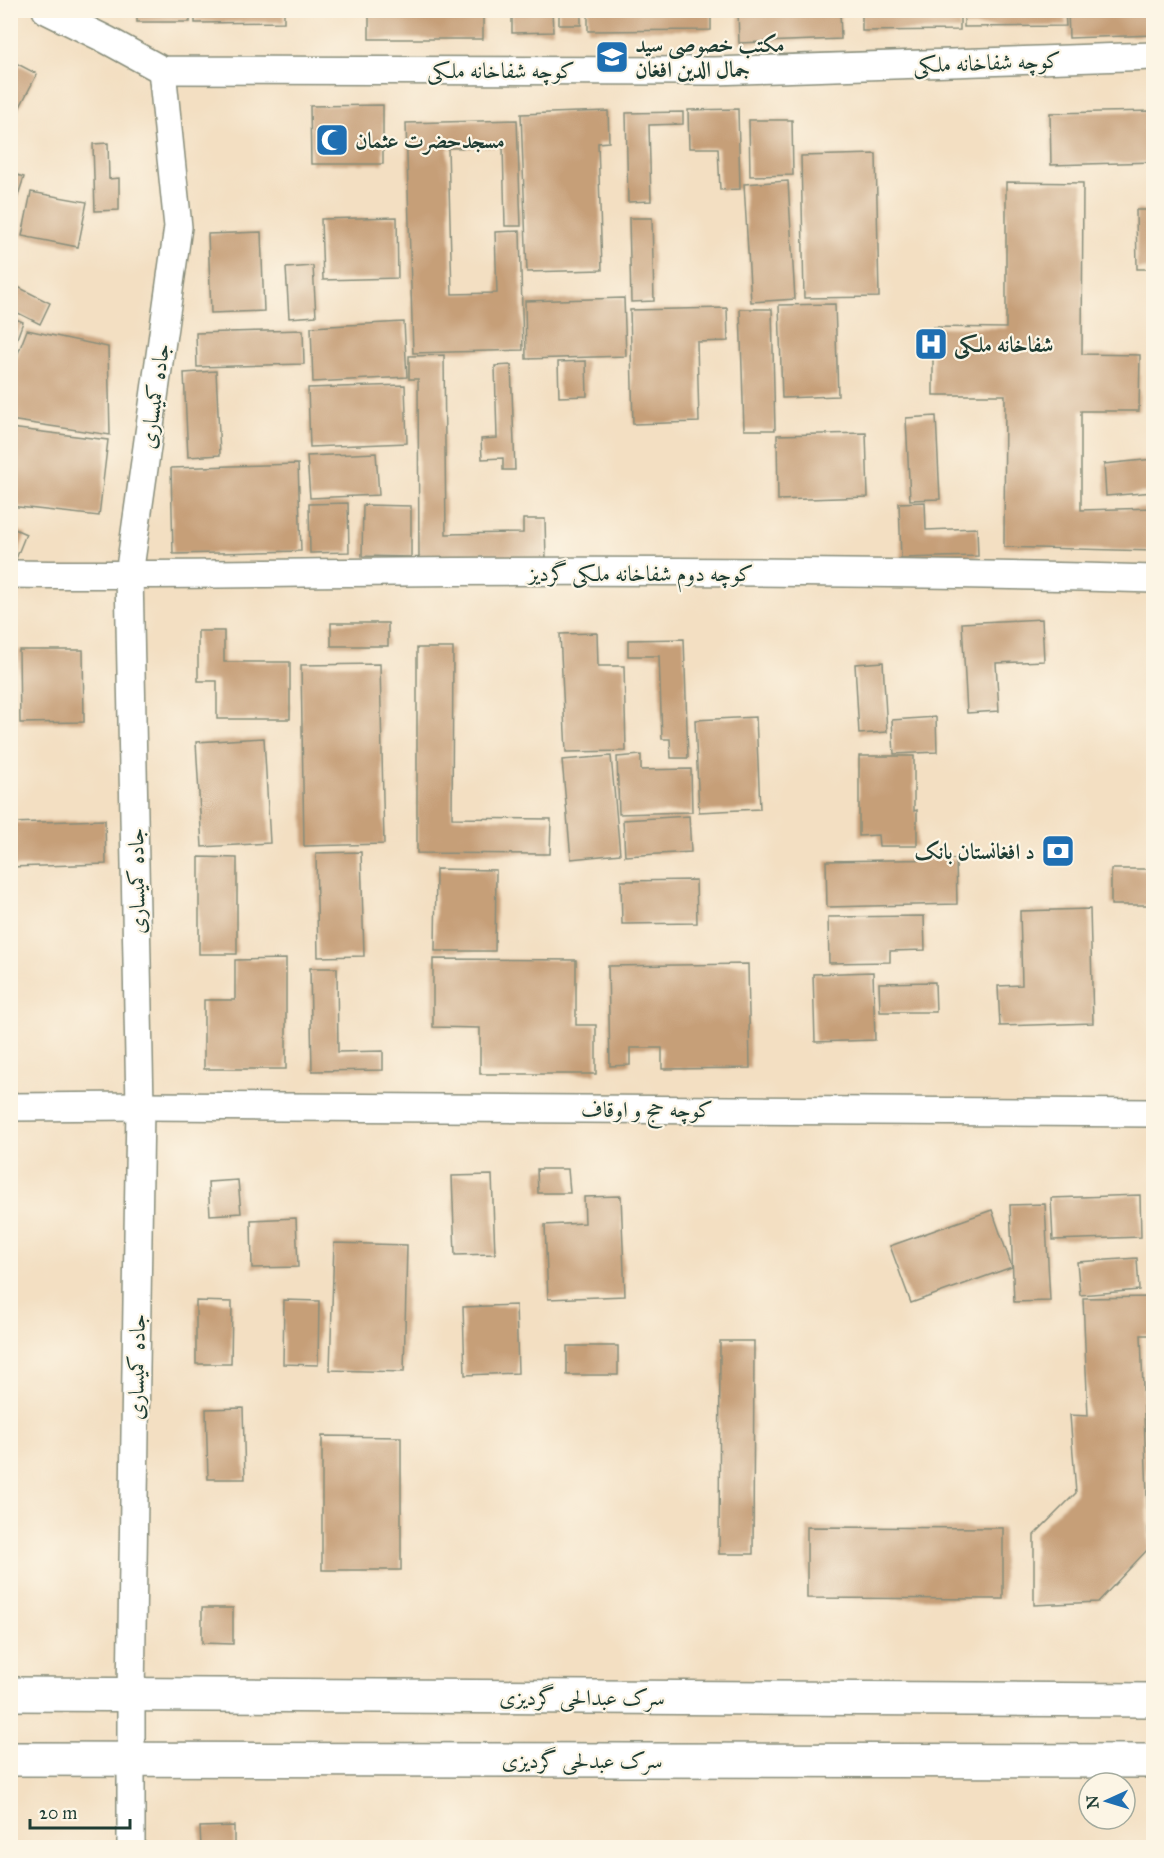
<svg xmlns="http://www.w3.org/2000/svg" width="1164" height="1858" font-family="'IM FELL Great Primer',Amiri,serif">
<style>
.building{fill:#c69f78}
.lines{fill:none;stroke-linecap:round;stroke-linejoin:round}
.minor-casing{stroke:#898e7b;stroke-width:30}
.secondary-casing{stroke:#898e7b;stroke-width:36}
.minor{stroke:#fff;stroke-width:27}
.secondary{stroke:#fff;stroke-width:33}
.labels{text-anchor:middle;stroke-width:4.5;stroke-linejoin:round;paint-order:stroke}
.poi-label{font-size:22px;font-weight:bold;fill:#1f3d34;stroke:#fcf5e5;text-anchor:start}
.street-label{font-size:22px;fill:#1f3d34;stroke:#fcf5e5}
</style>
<rect width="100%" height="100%" fill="#fcf5e5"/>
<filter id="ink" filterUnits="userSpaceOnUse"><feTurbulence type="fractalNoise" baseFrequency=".0167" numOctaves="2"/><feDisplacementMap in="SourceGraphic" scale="12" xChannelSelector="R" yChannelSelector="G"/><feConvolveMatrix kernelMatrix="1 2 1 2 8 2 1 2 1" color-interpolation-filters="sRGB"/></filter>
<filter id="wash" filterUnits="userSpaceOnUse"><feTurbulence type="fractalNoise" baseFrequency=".008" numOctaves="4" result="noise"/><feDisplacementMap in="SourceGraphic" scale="24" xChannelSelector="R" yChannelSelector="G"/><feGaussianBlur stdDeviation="1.35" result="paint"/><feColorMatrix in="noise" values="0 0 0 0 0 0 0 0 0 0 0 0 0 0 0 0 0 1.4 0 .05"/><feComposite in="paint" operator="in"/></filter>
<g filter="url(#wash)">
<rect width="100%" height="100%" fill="#f3dfc2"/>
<g id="blocks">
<g class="building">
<rect x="137" y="10" width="53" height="12"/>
<path d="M195,10H284V22L195,23Z"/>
<rect x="369" y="10" width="114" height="29"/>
<path d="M512,10H552L553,32L512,33Z"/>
<rect x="559" y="10" width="22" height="15"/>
<path d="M588,10H711V30L588,31Z"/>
<path d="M738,10H840L841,39L739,43Z"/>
<path d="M862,10H960V30L862,31Z"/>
<path d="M964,10H1065L1066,26L964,27Z"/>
<path d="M1068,10H1154V35L1069,38Z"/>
<path d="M10,60L37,74L10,126Z"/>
<path d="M383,105V164H311L310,106Z"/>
<path d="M738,109L740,189L720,190L718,148H689L688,110Z"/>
<path d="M608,111L609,142L598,143L602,270L527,272L521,114Z"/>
<path d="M1154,111V162L1051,165L1050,113Z"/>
<path d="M683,112V124L649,125L651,201L628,202L626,113Z"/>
<path d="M517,120L521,226H505L503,147L448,148L452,294L497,293L495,232L520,231L523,350L413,353L406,123Z"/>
<path d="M749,120H792L793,175L750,176Z"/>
<path d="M108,143L109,179L119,178V210L95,211L93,144Z"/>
<path d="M876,154L879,297L804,298L801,156Z"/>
<path d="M10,173L24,177L12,214L10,213Z"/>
<path d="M788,181L795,299L751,302L744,184Z"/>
<path d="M1006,182L1083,183L1082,354L1140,355L1139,411H1081V510L1154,508V551L1004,547L1005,395H933V327L1006,328Z"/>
<path d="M31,192L87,202L78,247L22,236Z"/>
<path d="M1136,210H1154V269H1137Z"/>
<path d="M397,217L398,278L323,280L321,219Z"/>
<path d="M629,218H652L654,301L631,302Z"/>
<path d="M261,232L264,311L211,313L208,234Z"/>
<path d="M313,266L316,316L289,318L286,268Z"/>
<path d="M10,283L50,303L40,324L10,309Z"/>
<path d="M624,298L626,356L526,359L525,301Z"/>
<path d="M835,304L838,396L782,398L779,305Z"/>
<path d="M727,308L728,341L697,342L699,422L633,424L630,310Z"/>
<path d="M740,309H772L775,430H744Z"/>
<path d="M10,317L23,322L11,355H10Z"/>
<path d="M404,322L407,377L313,382L311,327Z"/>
<path d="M27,330L108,347L110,435L10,420V374Z"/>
<path d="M303,330L304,364L197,367L196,333Z"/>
<path d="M444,355L446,534L523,533V519H545L546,561L419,562L418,379H409V356Z"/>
<path d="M586,361L587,396L559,397L558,362Z"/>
<path d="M511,365L515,470H503V458L482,459L481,439L497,438L495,366Z"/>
<path d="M216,371L220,455L188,457L184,373Z"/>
<path d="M405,385L407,443L310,447L308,388Z"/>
<path d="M936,416L940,499L910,500L906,418Z"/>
<path d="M10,428L108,440L99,516L10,506Z"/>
<path d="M866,433L868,497L778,500L777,435Z"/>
<path d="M376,453L379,495L310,498L307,456Z"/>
<path d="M1154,459V492L1106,496L1104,464Z"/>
<path d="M298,464L301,551L173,554L171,468Z"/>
<path d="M925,502L926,530L977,528L978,556L901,558L899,503Z"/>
<path d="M348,503L349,552L310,553L309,504Z"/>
<path d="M363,505L411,506V557L362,556Z"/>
<path d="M10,527L26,534L13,566L10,565Z"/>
<path d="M1042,619L1044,661L996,663L999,711L967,713L962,623Z"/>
<rect x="331" y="623" width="57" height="23"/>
<path d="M198,631H224V662H290V719H217V681H198Z"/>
<path d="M597,633L598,666H624L626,751L566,752L560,634Z"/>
<path d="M684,639L688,758H671L670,739H662L659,656H628V640Z"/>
<path d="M417,648H453L452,818L551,819L550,854L417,853Z"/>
<path d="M19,650H83L84,722L20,723Z"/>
<path d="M883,662L887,732L859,734L855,664Z"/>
<path d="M380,664L384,844L304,846L301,665Z"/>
<path d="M756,717L760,809L699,812L695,720Z"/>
<path d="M936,717L937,752L894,754L892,720Z"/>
<path d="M264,738L270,843L202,847L196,742Z"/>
<path d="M641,755V770L691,769L692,812L619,814L617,757Z"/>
<path d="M611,756L620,854L571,859L562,760Z"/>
<path d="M859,756H914V811L917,810V846H879L878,835L859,836Z"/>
<path d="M689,816L691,852L625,856L623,820Z"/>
<path d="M105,820L106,864L10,867V823Z"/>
<path d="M361,852L364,956L318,957L316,853Z"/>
<path d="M199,857L237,858V954H199Z"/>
<path d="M956,859L957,904L827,907L826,861Z"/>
<path d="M436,869L496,870L495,951H435Z"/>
<rect x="1111" y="869" width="43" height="36"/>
<path d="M696,880L697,923L622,924L621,881Z"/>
<path d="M1090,909L1093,1023L1000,1026L998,986L1022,985L1020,911Z"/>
<path d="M924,916L925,950L890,951V962L829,963L828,917Z"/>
<path d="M286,959V1069H204V1000H235V960Z"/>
<path d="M433,959L576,960V1025H596V1074H480V1028L433,1027Z"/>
<path d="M748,964L750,1068L662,1069V1048H630V1065L610,1066L608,966Z"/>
<path d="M310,968H337L338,1052L383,1051V1070L312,1071Z"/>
<path d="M873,972L875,1040L815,1042L813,974Z"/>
<path d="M935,982L936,1012H880L879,983Z"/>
<path d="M537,1169H568L570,1193H538Z"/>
<path d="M492,1175L495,1254L455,1255L452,1176Z"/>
<path d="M238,1180L241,1213L210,1215L208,1182Z"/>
<path d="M1140,1195L1141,1237L1053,1240L1051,1198Z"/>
<path d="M621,1196L625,1296L548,1299L545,1225L585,1223L584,1197Z"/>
<path d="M1045,1204L1050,1301L1014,1302L1010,1205Z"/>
<path d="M992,1210L1012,1267L911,1303L890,1246Z"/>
<path d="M296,1218L298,1267L252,1268L251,1220Z"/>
<path d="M334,1243L407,1245L404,1372L330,1370Z"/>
<path d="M1137,1258L1139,1290L1080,1295L1077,1262Z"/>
<path d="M1154,1297V1335H1141L1149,1548L1098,1602L1034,1605V1535L1076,1493L1070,1415L1088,1416L1083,1298Z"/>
<path d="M284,1300L319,1301L318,1365L283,1364Z"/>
<path d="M196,1301L232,1302L231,1364H196Z"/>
<path d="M516,1305L518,1373L465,1375L463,1307Z"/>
<path d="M720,1341H754L753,1554H719Z"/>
<rect x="567" y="1346" width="51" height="29"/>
<path d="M243,1408L245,1479H208L206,1409Z"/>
<path d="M322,1436L401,1437V1570H322Z"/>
<path d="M807,1527L1003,1528V1599L807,1598Z"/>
<path d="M202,1608H233V1644L202,1643Z"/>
<path d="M234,1826V1848H201L200,1827Z"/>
</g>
</g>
</g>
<g filter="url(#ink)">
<use href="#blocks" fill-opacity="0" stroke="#898e7b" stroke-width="1.5"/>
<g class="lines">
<defs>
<g id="minor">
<path d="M46,10L107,40L162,70L715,71L1154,56"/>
<path d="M10,574C139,576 267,573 395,572C648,570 901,572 1154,579"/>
<path d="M10,1107L140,1106L1154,1113"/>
<path d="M131,1848V1695L140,1106L129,575L178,227L162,70"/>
</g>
<g id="secondary">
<path d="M10,1694L1154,1700"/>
<path d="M10,1759L1154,1761"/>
</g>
</defs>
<use href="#minor" class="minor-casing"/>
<use href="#secondary" class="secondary-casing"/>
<use href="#minor" class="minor"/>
<use href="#secondary" class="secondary"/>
</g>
</g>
<defs>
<symbol id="school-square" viewBox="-11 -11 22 22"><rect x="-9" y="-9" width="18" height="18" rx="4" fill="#1f6fb2" stroke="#fcf5e5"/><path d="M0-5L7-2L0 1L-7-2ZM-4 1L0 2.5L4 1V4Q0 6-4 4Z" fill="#fff"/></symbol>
<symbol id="mosque-square" viewBox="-11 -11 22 22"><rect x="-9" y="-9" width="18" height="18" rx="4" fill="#1f6fb2" stroke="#fcf5e5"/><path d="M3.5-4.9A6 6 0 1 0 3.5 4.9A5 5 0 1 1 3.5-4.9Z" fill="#fff"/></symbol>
<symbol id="hospital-square" viewBox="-11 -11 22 22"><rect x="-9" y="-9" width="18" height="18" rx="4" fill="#1f6fb2" stroke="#fcf5e5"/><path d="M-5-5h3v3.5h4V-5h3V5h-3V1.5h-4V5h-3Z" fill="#fff"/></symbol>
<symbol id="bank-square" viewBox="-11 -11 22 22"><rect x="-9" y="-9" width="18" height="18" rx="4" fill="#1f6fb2" stroke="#fcf5e5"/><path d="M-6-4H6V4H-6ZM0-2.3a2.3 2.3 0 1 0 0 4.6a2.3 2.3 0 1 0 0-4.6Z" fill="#fff"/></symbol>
</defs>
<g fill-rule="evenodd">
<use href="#school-square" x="593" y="38" width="38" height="38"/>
<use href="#mosque-square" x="313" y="121" width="38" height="38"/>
<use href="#hospital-square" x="912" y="325" width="38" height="38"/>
<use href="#bank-square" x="1039" y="832" width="38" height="38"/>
</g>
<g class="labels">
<g class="poi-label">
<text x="635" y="52">مکتب خصوصی سید<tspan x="635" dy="25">جمال الدین افغان</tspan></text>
<text x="355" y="148">مسجدحضرت عثمان</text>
<text x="954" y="352">شفاخانه ملکی</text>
<text x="1035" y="859" text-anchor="end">د افغانستان بانک</text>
</g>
<g class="street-label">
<text transform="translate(987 62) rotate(-2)" y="8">کوچه شفاخانه ملکی</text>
<text x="501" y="78">کوچه شفاخانه ملکی</text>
<text transform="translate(154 396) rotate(-82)" y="8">جاده کمیساری</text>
<text x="641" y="581">کوچه دوم شفاخانه ملکی گردیز</text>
<text transform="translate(136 881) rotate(-91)" y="8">جاده کمیساری</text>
<text x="647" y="1117">کوچه حج و اوقاف</text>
<text transform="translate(136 1367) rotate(-89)" y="8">جاده کمیساری</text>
<text x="582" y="1705">سرک عبدالحی گردیزی</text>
<text x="582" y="1768">سرک عبدلحی گردیزی</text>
</g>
</g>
<rect width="1164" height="1858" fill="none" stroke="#fcf5e5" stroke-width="36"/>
<g transform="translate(1107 1801) rotate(266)"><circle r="28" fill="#fcf5e5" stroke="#a4ab9e" stroke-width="1.5"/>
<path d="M0-4.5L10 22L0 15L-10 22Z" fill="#1f6fb2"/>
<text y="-9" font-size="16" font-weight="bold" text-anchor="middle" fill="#1f3d34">N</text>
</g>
<path d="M30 1819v9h100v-9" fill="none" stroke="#1f3d34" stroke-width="3"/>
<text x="39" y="1819" font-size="18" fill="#1f3d34" stroke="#fcf5e5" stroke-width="4.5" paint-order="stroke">20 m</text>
</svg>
